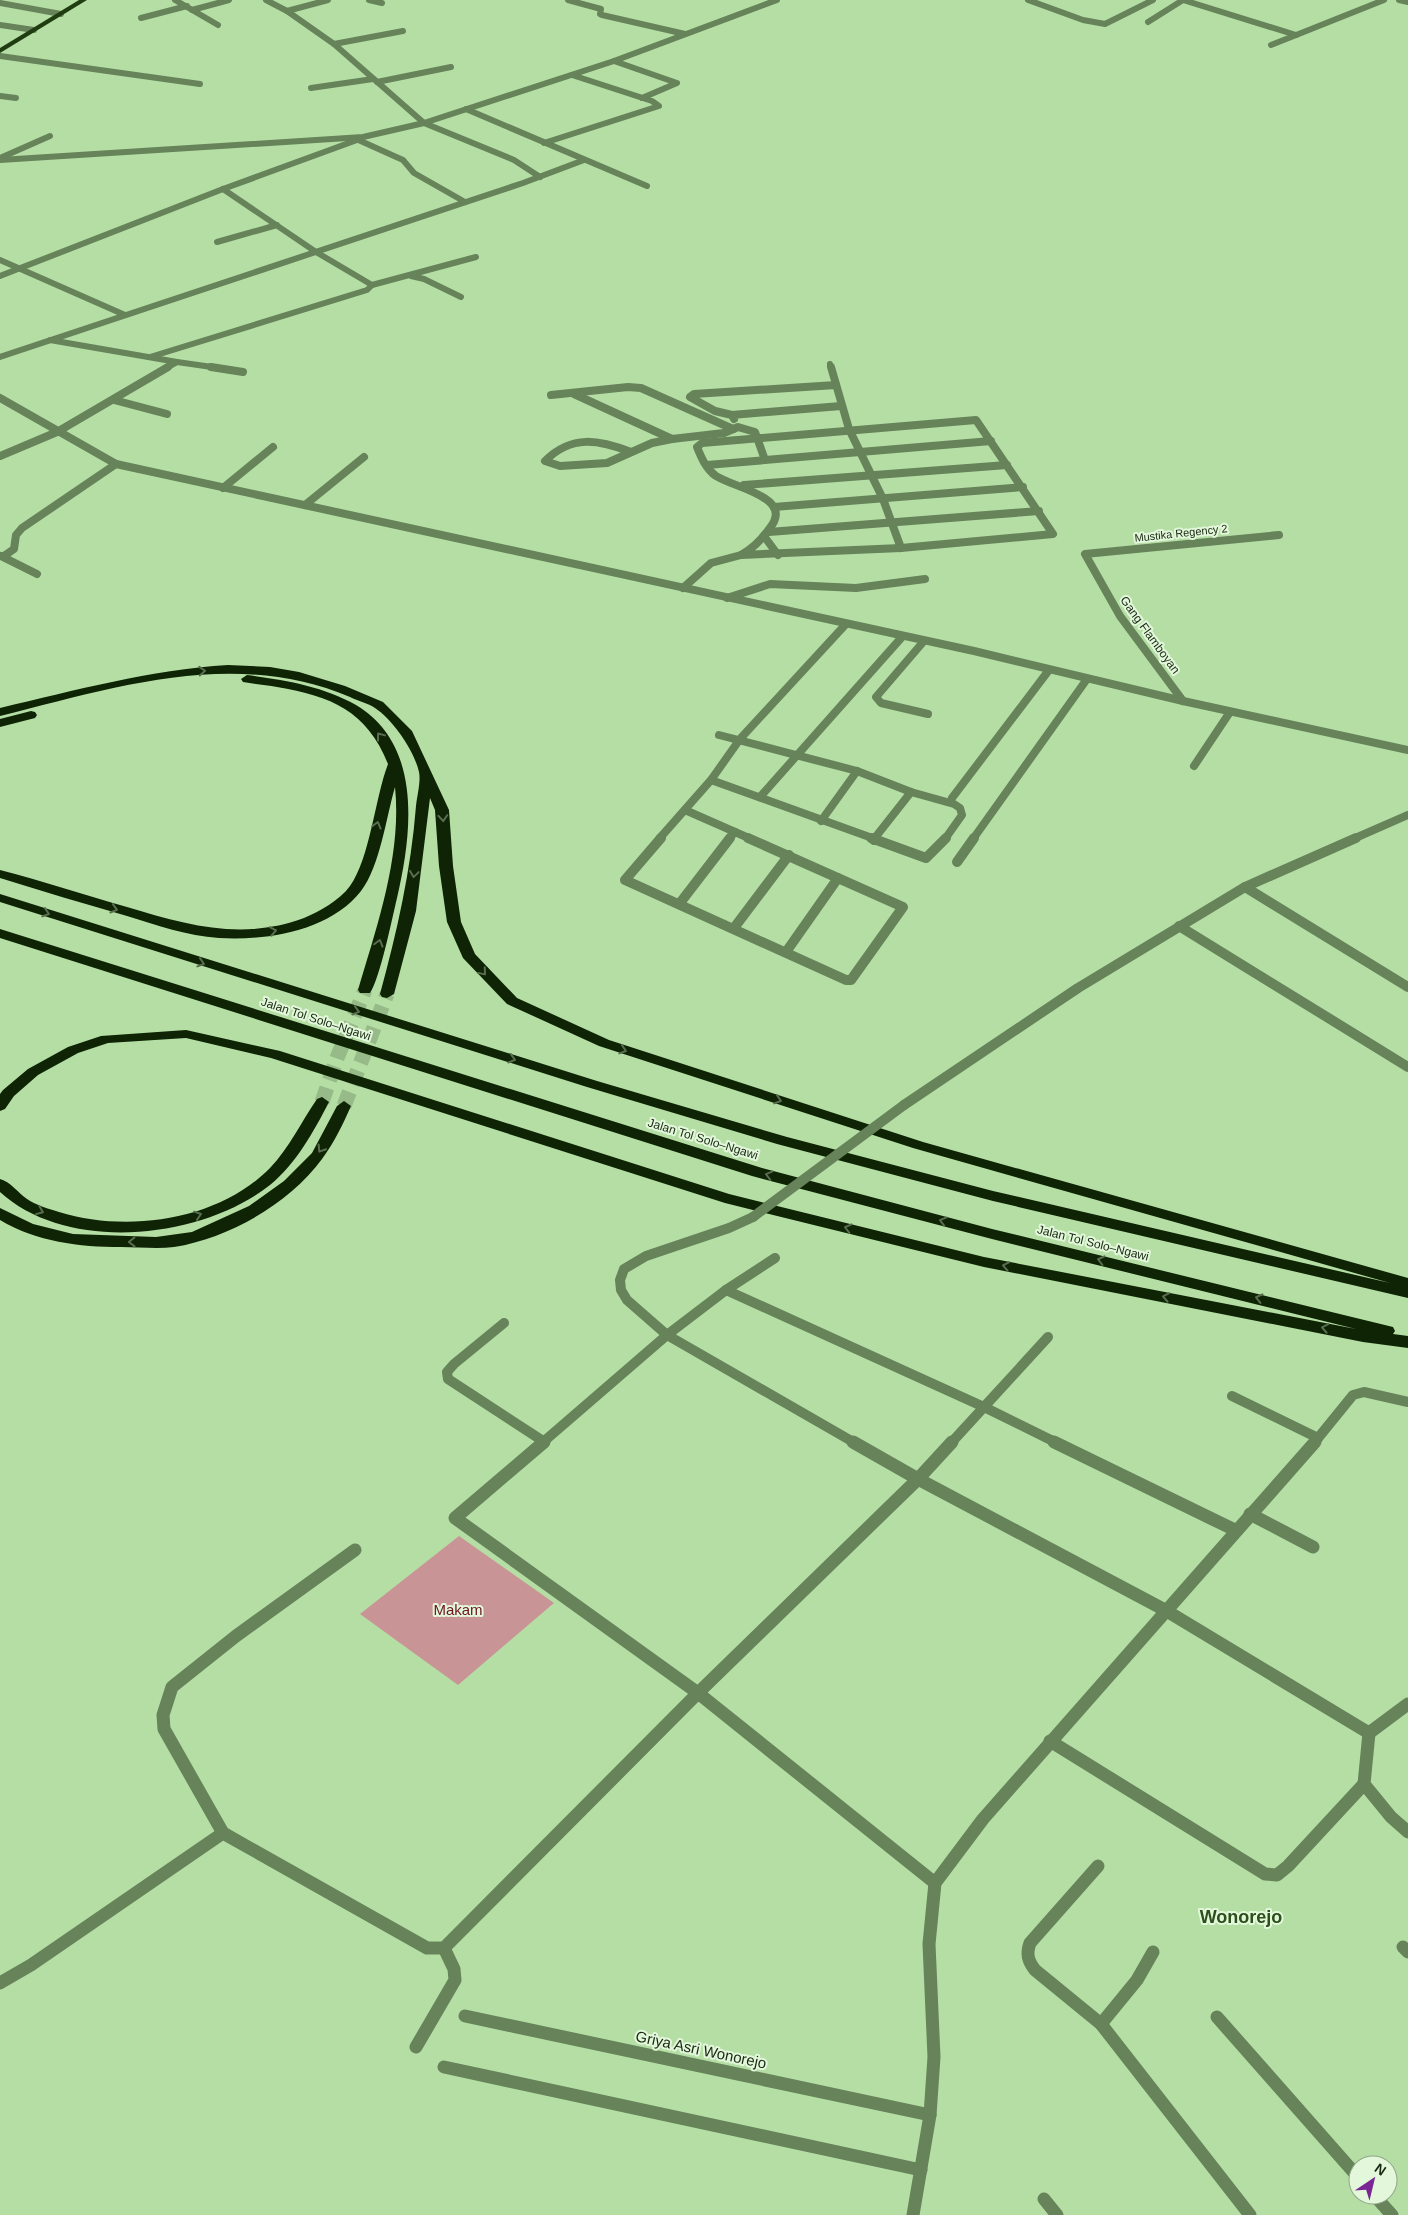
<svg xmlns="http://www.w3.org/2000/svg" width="1408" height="2215" font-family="Arial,sans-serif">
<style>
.green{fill:#c89495}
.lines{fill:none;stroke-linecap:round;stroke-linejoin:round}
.motorway-tunnel{stroke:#96ba88;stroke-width:15;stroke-dasharray:15 8;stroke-linecap:butt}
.minor-far3{stroke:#66835a;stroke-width:6}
.minor-far2{stroke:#66835a;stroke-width:8}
.minor-far1{stroke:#66835a;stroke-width:10}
.minor{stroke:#66835a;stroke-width:13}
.tertiary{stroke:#66835a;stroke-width:6}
.primary{fill:#1f3d11;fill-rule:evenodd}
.motorway{fill:#0e2404;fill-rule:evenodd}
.minor-bridge{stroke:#66835a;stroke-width:10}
.oneway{stroke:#596e4f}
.labels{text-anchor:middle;stroke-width:4;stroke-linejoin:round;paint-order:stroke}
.far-street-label{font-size:11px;fill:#192913;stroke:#e3f8db}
.street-label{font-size:12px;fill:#192913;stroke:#e3f8db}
.near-park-label{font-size:15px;fill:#6d1323;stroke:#e3f8db}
.near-street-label{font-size:15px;fill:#192913;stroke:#e3f8db}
.near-quarter-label{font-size:18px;font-weight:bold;fill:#2c4f1c;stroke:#e3f8db}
</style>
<rect width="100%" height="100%" fill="#b5dea5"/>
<path class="green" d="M459,1536L554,1603L458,1685L360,1614Z"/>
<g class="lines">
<g class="motorway-tunnel">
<path d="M322,1102L337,1058L365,990"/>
<path d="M344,1106L387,994"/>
</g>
<g class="minor-far3">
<path d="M175,0L218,25"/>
<path d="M266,0L287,11L334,44L424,123L514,160L540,177"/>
<path d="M369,0L382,3"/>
<path d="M568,0L601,9L600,14L602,15L685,34"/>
<path d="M1028,0L1083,20L1105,24L1153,0"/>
<path d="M0,3L61,14"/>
<path d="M192,10L229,0"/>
<path d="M287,11L328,0"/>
<path d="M141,18L187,6"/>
<path d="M1148,22L1183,0L1296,35"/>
<path d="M0,25L34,30"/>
<path d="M334,44L403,31"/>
<path d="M1271,45L1384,0"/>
<path d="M0,56L200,84"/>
<path d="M614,61L677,83L642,98"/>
<path d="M377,82L451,67"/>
<path d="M311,88L373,79"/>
<path d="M0,96L16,98"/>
<path d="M466,109L647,186"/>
<path d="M354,138L403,160L414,173L465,202"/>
<path d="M544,143L659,106L652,101L572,75"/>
<path d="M0,158L50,136"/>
<path d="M223,189L316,252L372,285"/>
<path d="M217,242L277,225"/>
<path d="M0,260L125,315"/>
<path d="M0,276L223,189L357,140"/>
<path d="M411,276L424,279L461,297"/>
<path d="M50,340L177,362L166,368"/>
<path d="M0,357L523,183L584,160"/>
<path d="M150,357L367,290L372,285L476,257"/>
<path d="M177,362L219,368"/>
<path d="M830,364L831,368"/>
</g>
<g class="minor-far2">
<path d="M211,367L243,372"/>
<path d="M831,367L849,429L883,499L901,548"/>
<path d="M574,394L672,439L724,433L738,427L755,432L765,460"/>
<path d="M551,395L628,387L641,388L733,429"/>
<path d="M0,398L116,464L974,651L1183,701L1408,750"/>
<path d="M114,400L167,414"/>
<path d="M732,415L715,411L690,397L694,394L836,385"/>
<path d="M734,419L732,415L841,406"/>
<path d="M976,420L1053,534L901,548L741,555C752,549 762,539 769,529C796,497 734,488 716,476C706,469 701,457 697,447L702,443Z"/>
<path d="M631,452C599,440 572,434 545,461L560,466L607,463L652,443L672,439"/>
<path d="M0,456L57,432L168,367"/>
<path d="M707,465L991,441"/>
<path d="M744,485L1007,465"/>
<path d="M223,488L273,447"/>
<path d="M305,505L364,457"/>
<path d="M774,507L1023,487"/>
<path d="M769,532L1039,511"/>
<path d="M764,536L778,555"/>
<path d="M1,556L37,574"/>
<path d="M4,556L14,549L16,535L22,528L116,464"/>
<path d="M683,588L711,563L741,555"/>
<path d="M727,598L770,584L856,588L925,579"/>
<path d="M924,641L876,697L881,703L928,714"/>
<path d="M1183,701L1120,616L1085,554L1279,535"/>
<path d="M719,735L857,771L911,792L954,804L960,808L962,815L945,839"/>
<path d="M1194,766L1230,712"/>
<path d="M711,780L875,839"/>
<path d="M760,797L902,637"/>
<path d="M952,798L1049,670"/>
<path d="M685,810L751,839"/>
<path d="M821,821L857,771"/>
<path d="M659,839L711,780L740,739L846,624"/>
<path d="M729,839L735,832"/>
<path d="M874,839L911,792"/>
<path d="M973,839L1087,679"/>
<path d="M1353,839L1408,815"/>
</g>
<g class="minor-far1">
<path d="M661,838L625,880L846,980H851L903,907L748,838"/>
<path d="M871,838L926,858L946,838"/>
<path d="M874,840L875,838"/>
<path d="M957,862L974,838"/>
<path d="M1245,887L1408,987"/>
<path d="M680,903L730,838"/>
<path d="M1179,926L1408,1067"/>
<path d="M734,928L789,855"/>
<path d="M786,952L838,878"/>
<path d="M904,1105L1078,988L1245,887L1356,838"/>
<path d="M775,1258L726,1290L667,1335L855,1443"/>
<path d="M726,1290L984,1407L1057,1443"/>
<path d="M504,1323L454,1364L447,1372L448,1379L543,1441"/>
<path d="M1232,1396L1318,1438"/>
<path d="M542,1443L667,1335L627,1300L621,1290L620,1280L624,1269L646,1256L729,1228L753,1217"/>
<path d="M951,1443L1048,1337"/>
<path d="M1314,1443L1353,1395L1364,1392L1408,1402"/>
</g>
<g class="minor">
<path d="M544,1442L455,1518L698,1693L935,1883"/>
<path d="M853,1442L918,1479L1165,1610L1369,1733L1364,1784L1391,1817L1408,1832"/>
<path d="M1054,1442L1235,1530"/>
<path d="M1250,1514L1313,1547"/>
<path d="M1369,1733L1408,1704"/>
<path d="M1050,1741L1265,1874L1277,1875L1288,1866L1364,1784"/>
<path d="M223,1833L164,1729L163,1715L172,1687L236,1636L355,1550"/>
<path d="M1098,1866L1030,1943C1026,1954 1028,1961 1035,1970L1101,2024L1137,1980L1153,1952"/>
<path d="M1403,1947L1408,1952"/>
<path d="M0,1983L31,1965L223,1833L427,1948H444L698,1693L918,1479L952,1442"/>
<path d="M465,2016L930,2115"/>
<path d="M1217,2017L1358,2177"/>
<path d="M1101,2024L1250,2215"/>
<path d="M416,2047L455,1980L454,1969L444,1948"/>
<path d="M444,2067L921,2170"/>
<path d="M1374,2195L1392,2215"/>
<path d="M1044,2199L1057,2215"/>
<path d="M913,2215L930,2115L934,2057L929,1944L935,1883L983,1819L1315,1442"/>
</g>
<g class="tertiary">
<path d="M1399,0L1408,2"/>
<path d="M0,160L363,137L424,123L614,61L777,0"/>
</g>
<path class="primary" d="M79,0H87L0,53V48Z"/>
<g class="motorway">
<path d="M228,665L270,667L299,672L345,686L383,702L412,731L449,810L453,866L461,922L475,954L517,998L609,1040L923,1142L1408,1278V1298L993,1201L777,1144L587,1087L0,902V894L597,1081L787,1137L993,1191L1390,1283L913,1148L599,1046L507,1004L463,958L447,922L439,866L435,810L430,798L416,911L394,994L387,998L382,997L380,994C397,932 411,870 416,806C417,796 421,781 419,772C414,750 393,720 375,708C368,703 358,701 350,697C234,648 116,687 0,716V708C76,690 150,670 228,665Z"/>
<path d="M247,675C284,680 323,686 356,705C423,745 412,834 397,898C392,919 380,978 370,993H360L358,990C377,926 402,855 395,787C386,818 380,866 361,891C330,931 266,941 219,938C187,936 157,925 127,916C85,904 42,891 0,878V870C43,881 85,895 127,907C187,925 242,941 304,918C320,911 339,901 350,886C370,858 375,798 388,764C367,711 331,696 277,687C266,685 254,684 243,682L241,679Z"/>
<path d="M31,711L35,712L37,715L35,718L0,727V719Z"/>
<path d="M0,929L762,1168L992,1229L1393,1327L1395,1331L1393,1334L1408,1336V1348L1363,1342L984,1267L725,1203L271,1058L186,1038L108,1043L78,1053L38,1075L14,1096L5,1109L0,1111V1094L3,1090L28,1069L68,1047L101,1036L186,1030L280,1051L729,1194L984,1257L1356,1329L992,1239L752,1176L0,938Z"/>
<path d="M322,1097L329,1102C314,1131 296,1164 270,1185C202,1239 68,1254 0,1192V1179C11,1182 18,1193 27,1199C36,1205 49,1209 59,1212C127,1233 218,1221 270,1168C290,1147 301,1122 317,1099Z"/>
<path d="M344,1101L351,1106C343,1124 334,1143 322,1159C289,1204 229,1238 174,1247C157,1249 139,1247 121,1247C79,1247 37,1242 0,1220V1208L33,1224L73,1234L156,1237L192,1232L249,1206L284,1181L312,1153L337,1106Z"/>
</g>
<path class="minor-bridge" d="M753,1217L904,1105"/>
</g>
<defs><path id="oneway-chevron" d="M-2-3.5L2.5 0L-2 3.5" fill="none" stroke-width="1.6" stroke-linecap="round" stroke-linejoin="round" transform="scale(1.25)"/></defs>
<g class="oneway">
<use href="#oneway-chevron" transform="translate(202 671) rotate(-4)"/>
<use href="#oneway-chevron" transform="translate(380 736) rotate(-127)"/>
<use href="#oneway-chevron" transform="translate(443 818) rotate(86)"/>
<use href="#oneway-chevron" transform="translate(377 825) rotate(-75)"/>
<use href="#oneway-chevron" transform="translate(414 874) rotate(98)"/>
<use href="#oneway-chevron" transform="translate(114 909) rotate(17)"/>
<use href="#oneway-chevron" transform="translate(46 913) rotate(18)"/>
<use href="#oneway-chevron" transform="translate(273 931) rotate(-11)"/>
<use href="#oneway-chevron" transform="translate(379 943) rotate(-74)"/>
<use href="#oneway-chevron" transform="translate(201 963) rotate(18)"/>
<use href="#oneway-chevron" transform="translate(483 972) rotate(50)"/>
<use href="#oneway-chevron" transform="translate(356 1011) rotate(17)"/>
<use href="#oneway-chevron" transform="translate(623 1050) rotate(18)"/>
<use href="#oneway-chevron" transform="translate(512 1059) rotate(17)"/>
<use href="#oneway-chevron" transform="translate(778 1100) rotate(18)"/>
<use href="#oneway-chevron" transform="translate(321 1149) rotate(122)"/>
<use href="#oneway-chevron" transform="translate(769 1175) rotate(-165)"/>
<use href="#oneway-chevron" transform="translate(40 1211) rotate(22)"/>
<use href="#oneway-chevron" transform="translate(198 1215) rotate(-18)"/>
<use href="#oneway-chevron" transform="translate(943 1221) rotate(-165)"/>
<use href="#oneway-chevron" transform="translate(848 1228) rotate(-166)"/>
<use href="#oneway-chevron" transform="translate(132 1242) rotate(179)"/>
<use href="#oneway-chevron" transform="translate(1101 1260) rotate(-166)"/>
<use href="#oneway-chevron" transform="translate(1006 1266) rotate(-169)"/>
<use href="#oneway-chevron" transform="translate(1166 1297) rotate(-169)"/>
<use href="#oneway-chevron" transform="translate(1259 1298) rotate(-166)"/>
<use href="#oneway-chevron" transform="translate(1325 1328) rotate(-169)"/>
</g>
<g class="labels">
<g class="far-street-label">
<text transform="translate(1181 533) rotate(-6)" y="4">Mustika Regency 2</text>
</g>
<g class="street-label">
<text transform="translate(1150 635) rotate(54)" y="4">Gang Flamboyan</text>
<text transform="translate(316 1019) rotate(18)" y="4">Jalan Tol Solo–Ngawi</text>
<text transform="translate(703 1139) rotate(17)" y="4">Jalan Tol Solo–Ngawi</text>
<text transform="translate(1093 1243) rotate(14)" y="4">Jalan Tol Solo–Ngawi</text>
</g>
<g class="near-park-label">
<text x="458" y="1615">Makam</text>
</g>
<g class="near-street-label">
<text transform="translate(701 2050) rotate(12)" y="5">Griya Asri Wonorejo</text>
</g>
<g class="near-quarter-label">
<text x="1241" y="1923">Wonorejo</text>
</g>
</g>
<g transform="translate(1373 2180) rotate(35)"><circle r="24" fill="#e3f8db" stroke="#92a58b"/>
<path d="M0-4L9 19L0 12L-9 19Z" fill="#7b2695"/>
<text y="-8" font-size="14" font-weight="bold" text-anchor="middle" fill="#192913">N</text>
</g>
</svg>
